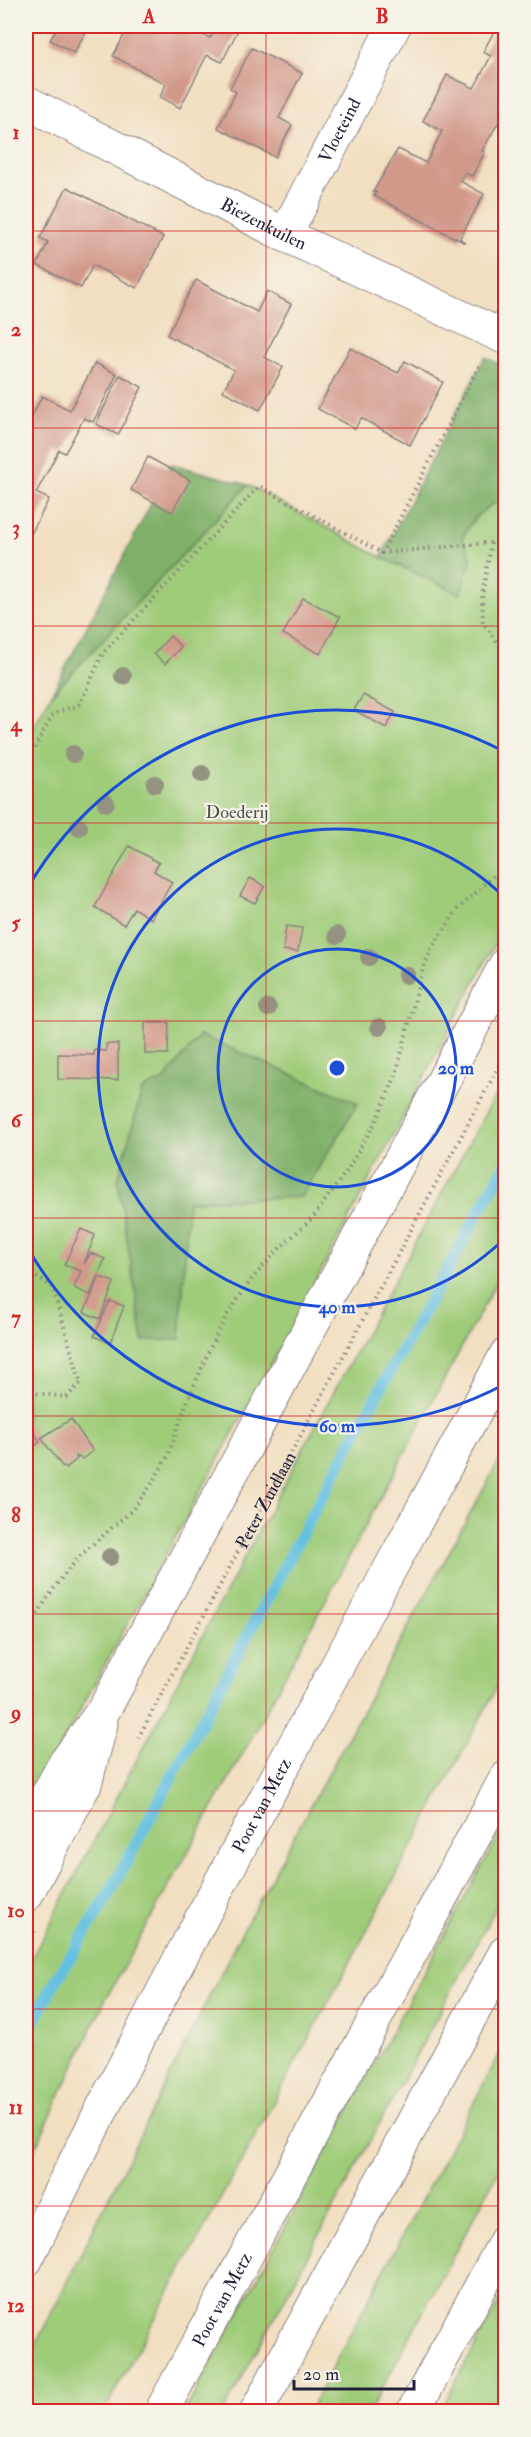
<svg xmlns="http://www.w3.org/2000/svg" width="531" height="2437" font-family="'IM FELL Double Pica',serif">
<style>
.green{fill:#9fcc79;stroke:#60775a;stroke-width:1.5;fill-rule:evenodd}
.forest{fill:#7fb069;stroke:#506952;stroke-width:1.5}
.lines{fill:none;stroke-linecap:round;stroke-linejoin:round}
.stream{stroke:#63c0e1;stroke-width:12}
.building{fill:#d1998a}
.minor-casing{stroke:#8a807e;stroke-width:35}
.highway-casing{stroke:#8a807e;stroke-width:35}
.path{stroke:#8a807e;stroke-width:4;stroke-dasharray:1.5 4.5;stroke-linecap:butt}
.minor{stroke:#fff;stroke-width:33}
.highway{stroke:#fff;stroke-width:33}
.tree{fill:#949382}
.grid{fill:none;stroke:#d62828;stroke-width:1.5;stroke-opacity:0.55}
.ring{fill:none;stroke:#1d4ed8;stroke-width:3}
.labels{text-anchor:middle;stroke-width:4.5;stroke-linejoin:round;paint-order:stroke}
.street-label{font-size:18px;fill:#22223b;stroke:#f7f3e8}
.park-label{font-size:18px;fill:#48554e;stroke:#f7f3e8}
.centre{fill:#1d4ed8;stroke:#f7f3e8;stroke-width:3}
.ring-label{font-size:18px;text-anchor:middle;font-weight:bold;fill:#1d4ed8;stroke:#f7f3e8;stroke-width:4.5;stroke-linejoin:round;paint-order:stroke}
.neatline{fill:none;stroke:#d62828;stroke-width:2}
.grid-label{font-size:20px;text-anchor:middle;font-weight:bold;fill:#d62828}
</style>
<rect width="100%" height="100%" fill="#f7f3e8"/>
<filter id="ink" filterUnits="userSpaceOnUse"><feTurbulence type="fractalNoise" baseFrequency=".0167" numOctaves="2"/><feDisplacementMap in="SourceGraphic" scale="12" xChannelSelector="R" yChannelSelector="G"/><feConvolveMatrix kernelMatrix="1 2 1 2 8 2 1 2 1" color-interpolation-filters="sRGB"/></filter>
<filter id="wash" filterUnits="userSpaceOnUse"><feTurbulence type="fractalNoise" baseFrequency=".008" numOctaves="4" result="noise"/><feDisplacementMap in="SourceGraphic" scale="24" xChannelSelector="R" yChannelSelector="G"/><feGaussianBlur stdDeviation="1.35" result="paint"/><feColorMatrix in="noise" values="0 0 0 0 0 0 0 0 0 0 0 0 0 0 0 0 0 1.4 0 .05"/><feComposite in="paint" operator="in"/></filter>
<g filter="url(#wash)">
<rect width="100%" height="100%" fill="#f2dfc1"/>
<g class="green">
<path d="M248,485L381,557L460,594L471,558L462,539C471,520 485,505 505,499V925L293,1324L26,1808V742L51,695ZM164,1080L357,1104L301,1196L188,1201L180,1338L143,1341L118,1181L142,1090Z"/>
<path d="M505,1077V1266L251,1739L105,2000L26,2168V1969L241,1563Z"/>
<path d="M505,1450V1672L333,1994L104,2411H26V2364L238,1939Z"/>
<path d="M505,1824V1891L224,2411H185Z"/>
<path d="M505,2044V2159L370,2411H309Z"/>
<path d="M505,2291V2411H440Z"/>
</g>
<g class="forest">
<path d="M485,357L505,367V499C485,505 471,520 462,538L472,558L460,594L381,557Z"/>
<path d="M172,464L248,485L51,695Z"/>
<path d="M200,1035L358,1103L301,1197L188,1201L180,1339L143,1341L118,1181L142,1090L164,1080Z"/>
</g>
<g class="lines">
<path class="stream" d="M26,2037L52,1987L109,1894L363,1420L506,1164"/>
</g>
<g id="blocks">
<g class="building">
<path d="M52,26H89L74,53L50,40L57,28Z"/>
<path d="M129,26H185L210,38L218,26H234L239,28L222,62L207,55L180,108L160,97L166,84L113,56Z"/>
<path d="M497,26H506V109L482,151L485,152L472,176L465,173L460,181L484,194L460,238L465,243L374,196L376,192H373L398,149L426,163L442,131L423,121L447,75L474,88L491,56L483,52Z"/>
<path d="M252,48L302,73L279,118L292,125L275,157L218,128L236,92L230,88Z"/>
<path d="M67,187L163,237L137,288L93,265L81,288L37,265L48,242L40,238Z"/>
<path d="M196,280L257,312L267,291L291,304L264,357L283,367L260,410L223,391L234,370L167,335Z"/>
<path d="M350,348L398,373L405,361L443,382L410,445L361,418L355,429L318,409Z"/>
<path d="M95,363L117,374L93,422L84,418L65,453L59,450L36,493L49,499L31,534L26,531V428L42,396L70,410Z"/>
<path d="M120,375L142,387L118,435L96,424Z"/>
<path d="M148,457L190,480L172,512L131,490Z"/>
<path d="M303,598L340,617L320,654L283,634Z"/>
<path d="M170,636L181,647L165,664L154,654Z"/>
<path d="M363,695L395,712L386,728L354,710Z"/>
<path d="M129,846L159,863L154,871L172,882L151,919L134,908L124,925L95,907Z"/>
<path d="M250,878L265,886L255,903L240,896Z"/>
<path d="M286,926L302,928L298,952L283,950Z"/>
<path d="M145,1023H169L168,1054H145Z"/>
<path d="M106,1044H118V1080L58,1079V1054L94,1055V1050L106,1051Z"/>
<path d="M81,1229L95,1235L84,1264L91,1253L105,1259L90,1295L74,1288L81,1271L64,1265Z"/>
<path d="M100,1277L114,1282L100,1319L84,1312Z"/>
<path d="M110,1301L124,1306L110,1343L94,1336Z"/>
<path d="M71,1419L93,1451L82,1459L76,1456L77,1459L66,1468L62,1466L41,1438Z"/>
<path d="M26,1420L40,1442L28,1450L26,1448Z"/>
</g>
</g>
</g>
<g filter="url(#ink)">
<use href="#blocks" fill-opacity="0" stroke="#8a807e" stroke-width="1.5"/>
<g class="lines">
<defs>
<g id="minor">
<path id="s2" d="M26,102L285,235L506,338"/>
<path id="s3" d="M285,235L394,26"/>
<path d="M26,1835L63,1766L105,1708L506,964"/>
<path d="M26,1895L85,1784L101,1724"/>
</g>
<g id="highway">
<path id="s4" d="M26,2260C177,1954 344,1655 506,1355"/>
<path id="s5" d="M161,2412L506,1778"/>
<path d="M256,2412L506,1951"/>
<path d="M413,2412L506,2240"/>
</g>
</defs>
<use href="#minor" class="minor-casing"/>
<use href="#highway" class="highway-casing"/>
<g class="path">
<path d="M479,366L382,553L506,541"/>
<path d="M491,543L482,596L483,623L506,654"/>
<path d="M26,764L53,714L80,704L103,653L259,486L382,553"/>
<path d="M26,1271L52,1286L81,1383L67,1397L26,1392"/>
<path d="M26,1285L32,1275"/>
<path d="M26,1642L38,1613L56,1585L79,1557L133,1509L151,1485L168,1456L185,1407L211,1346L227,1315L251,1280L277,1251L313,1217L346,1172L376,1121L396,1075L421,975L431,949L458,909L506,864"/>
<path id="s1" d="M138,1738L506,1053"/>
<path d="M26,1948L35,1930"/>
</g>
<use href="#minor" class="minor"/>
<use href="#highway" class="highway"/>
</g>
<g class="tree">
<circle cx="123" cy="676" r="9"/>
<circle cx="73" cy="754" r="9"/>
<circle cx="202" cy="774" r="9"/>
<circle cx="155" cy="784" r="9"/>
<circle cx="106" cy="803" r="9"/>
<circle cx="79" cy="827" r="9"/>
<circle cx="337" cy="935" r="9"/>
<circle cx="369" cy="957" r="9"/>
<circle cx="406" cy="975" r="9"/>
<circle cx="268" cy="1008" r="9"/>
<circle cx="379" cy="1027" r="9"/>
<circle cx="110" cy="1557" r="9"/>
</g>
</g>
<path class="grid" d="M266,26V2412M26,231H506M26,428H506M26,626H506M26,823H506M26,1021H506M26,1218H506M26,1416H506M26,1614H506M26,1811H506M26,2009H506M26,2206H506"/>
<g class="ring">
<circle cx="337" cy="1068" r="119"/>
<path d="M505 1238A239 239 0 1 1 505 898"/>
<path d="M505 1384A358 358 0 0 1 27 1247M27 889A358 358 0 0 1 505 752"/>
</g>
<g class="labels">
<g class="street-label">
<text dy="6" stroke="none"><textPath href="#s3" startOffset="118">Vloeteind</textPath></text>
<text dy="6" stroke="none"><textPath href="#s2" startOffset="267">Biezenkuilen</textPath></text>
<text dy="6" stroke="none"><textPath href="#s1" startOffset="270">Peter Zuidlaan</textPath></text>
<text dy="6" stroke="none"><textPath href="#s4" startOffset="512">Poot van Metz</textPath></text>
<text dy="6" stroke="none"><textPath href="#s5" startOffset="128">Poot van Metz</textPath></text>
</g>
<g class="park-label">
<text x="237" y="818">Doederij</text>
</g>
</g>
<circle cx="337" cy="1068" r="9" class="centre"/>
<g class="ring-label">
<text x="456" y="1074">20 m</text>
<text x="337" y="1313">40 m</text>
<text x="337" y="1432">60 m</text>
</g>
<rect width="531" height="2437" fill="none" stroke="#f7f3e8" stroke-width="66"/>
<path d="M294 2380v9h120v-9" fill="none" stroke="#22223b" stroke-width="3"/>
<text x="303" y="2380" font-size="18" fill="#22223b" stroke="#f7f3e8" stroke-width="4.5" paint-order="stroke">20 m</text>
<rect x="33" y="33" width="465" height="2371" class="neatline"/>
<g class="grid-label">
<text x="149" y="23">A</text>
<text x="382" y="23">B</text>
<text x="16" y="139">1</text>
<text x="16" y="336">2</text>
<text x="16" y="534">3</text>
<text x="16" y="731">4</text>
<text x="16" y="929">5</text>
<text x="16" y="1127">6</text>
<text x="16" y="1324">7</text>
<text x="16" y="1522">8</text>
<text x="16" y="1719">9</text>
<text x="16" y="1917">10</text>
<text x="16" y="2114">11</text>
<text x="16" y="2312">12</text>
</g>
</svg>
